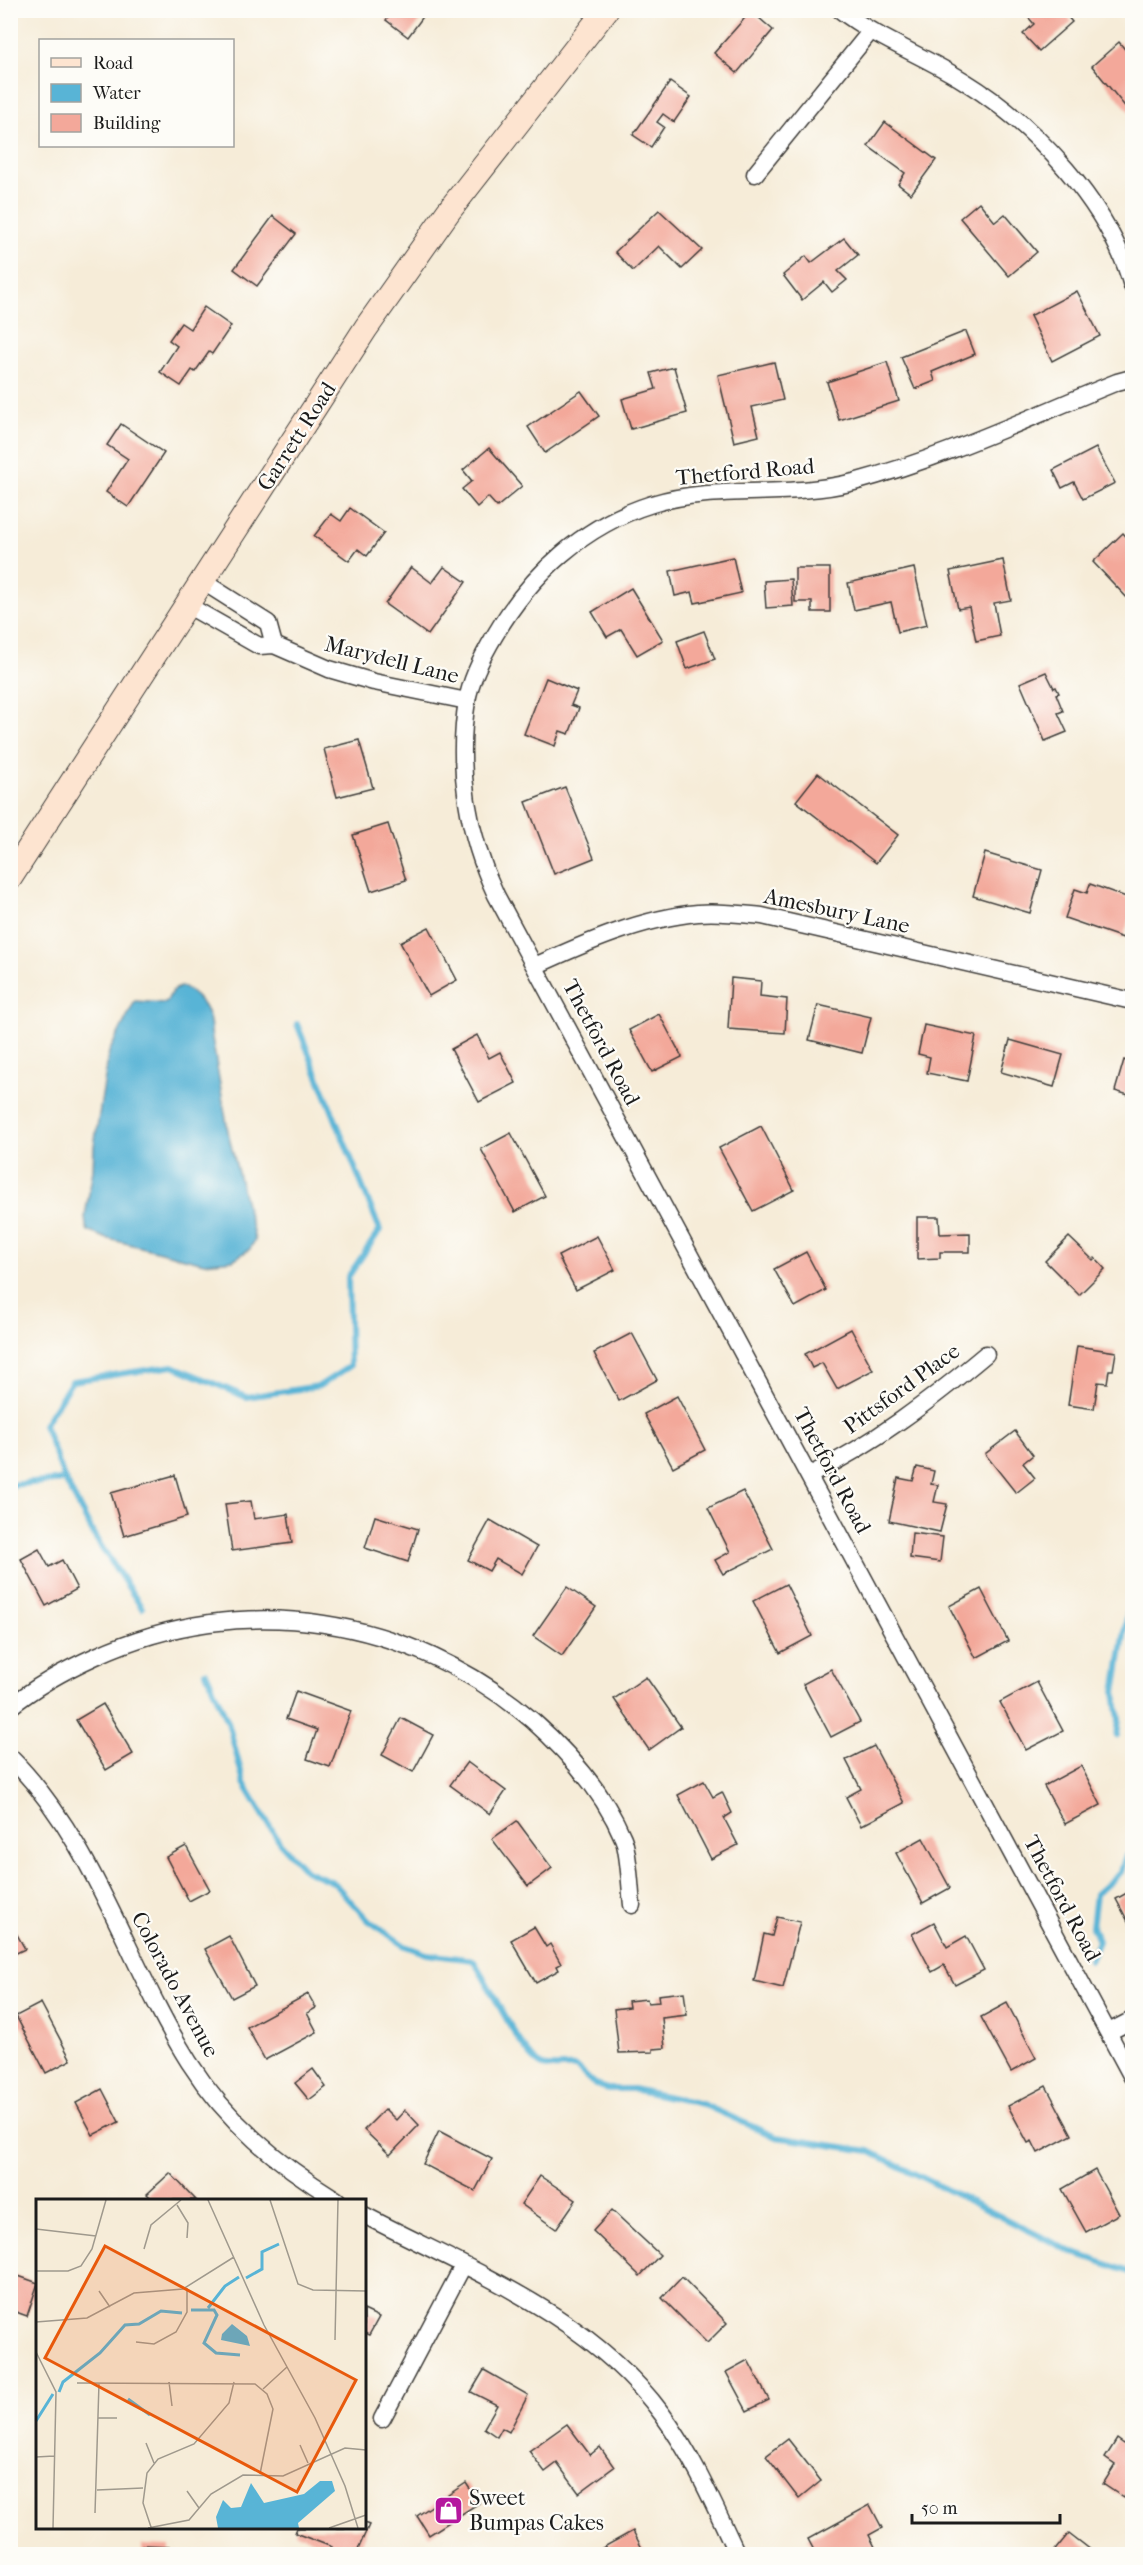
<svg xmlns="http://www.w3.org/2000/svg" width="1143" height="2565" font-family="'IM FELL French Canon',serif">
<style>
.water{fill:#58b4d6;stroke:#3a6879;stroke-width:1.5}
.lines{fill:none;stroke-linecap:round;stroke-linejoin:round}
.stream{stroke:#58b4d6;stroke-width:6}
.building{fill:#f3a89a}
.street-casing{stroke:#3d3b38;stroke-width:19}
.secondary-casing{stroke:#3d3b38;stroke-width:26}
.street{stroke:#fff;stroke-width:16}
.secondary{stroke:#fde4d0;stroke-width:24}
.labels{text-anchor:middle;stroke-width:4.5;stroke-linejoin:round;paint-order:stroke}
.street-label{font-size:22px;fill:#1c1c1c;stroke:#fdfcf7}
.poi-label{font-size:22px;fill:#1c1c1c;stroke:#fdfcf7;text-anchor:start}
.inset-river{fill:none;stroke:#58b4d6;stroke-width:3}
.inset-road{fill:none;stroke:#9f998d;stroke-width:1.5}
.view{fill:#e8590c;fill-opacity:0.15;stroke:#e8590c;stroke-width:3}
.inset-edge{fill:none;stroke:#1c1c1c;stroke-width:3}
</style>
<rect width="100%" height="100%" fill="#fdfcf7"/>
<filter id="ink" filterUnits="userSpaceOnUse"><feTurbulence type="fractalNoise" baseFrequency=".0167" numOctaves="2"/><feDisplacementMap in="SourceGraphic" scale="12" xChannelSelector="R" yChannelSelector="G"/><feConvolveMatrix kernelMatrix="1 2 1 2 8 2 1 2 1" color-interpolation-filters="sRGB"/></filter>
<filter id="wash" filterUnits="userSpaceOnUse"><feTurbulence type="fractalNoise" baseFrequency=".008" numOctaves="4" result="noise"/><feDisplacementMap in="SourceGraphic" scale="24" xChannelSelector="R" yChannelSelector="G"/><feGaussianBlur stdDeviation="1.35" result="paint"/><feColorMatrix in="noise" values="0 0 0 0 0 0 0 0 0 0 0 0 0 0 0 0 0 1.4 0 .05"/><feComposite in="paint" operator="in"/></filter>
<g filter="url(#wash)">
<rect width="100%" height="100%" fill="#f6ecd8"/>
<path class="water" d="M180,987H184C201,999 211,1011 211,1032L229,1137L255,1240L250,1249L233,1260L204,1263L105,1238L88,1231L86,1226L85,1216L93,1170L94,1146L109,1052L135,1001L166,1003L172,991Z"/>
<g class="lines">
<g class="stream">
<path d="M10,1485L65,1480"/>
<path d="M142,1608L95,1537L65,1480L44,1425L72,1381L173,1366L246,1397L319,1386L350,1366L348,1277L380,1230L297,1024"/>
<path d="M206,1672L228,1722L244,1783L280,1843L305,1870L333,1882L368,1920L405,1946L427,1954L473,1960C488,1981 522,2058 543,2066C552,2069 566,2066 576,2067L595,2085L608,2089H633L702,2104L776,2137L869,2151L1072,2252L1132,2273"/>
<path d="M1117,1736L1119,1719L1115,1692L1132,1587"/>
<path d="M1090,1960L1098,1941L1092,1927L1096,1894L1121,1872L1126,1856"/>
</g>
</g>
<g id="blocks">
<g class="building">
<path d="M393,10H428L408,37L386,20Z"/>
<path d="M1022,10H1062L1072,22L1039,51L1023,34L1034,24Z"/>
<path d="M751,11L773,30L737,73L714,53Z"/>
<path d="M1119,42L1132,58V115L1092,66Z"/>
<path d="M670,82L691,97L674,122L663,114L657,122L664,127L651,147L633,135Z"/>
<path d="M885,122L936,160L911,194L898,184L905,173L868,146Z"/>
<path d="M979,202L995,222L1005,214L1037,252L1009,276L960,218Z"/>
<path d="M659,210L702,250L682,269L659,246L633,271L615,252Z"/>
<path d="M273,216L296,234L257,286L234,269Z"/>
<path d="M844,238L858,255L838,271L847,280L832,292L824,282L802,300L783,275L806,256L811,263Z"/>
<path d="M1077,291L1100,336L1052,361L1030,316Z"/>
<path d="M204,307L231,326L212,354L209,352L195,372L192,370L181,386L160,372L177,346L169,340L181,323L190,329Z"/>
<path d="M966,331L975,354L932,372L935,381L915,389L901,357Z"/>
<path d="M774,362L783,400L752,407L759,436L734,442L718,375Z"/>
<path d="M887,362L899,401L839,420L827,382Z"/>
<path d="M674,367L687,413L631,429L622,399L656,389L651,373Z"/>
<path d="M581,391L599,416L545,453L528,427Z"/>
<path d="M121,424L164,453L128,507L106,492L128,459L107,445Z"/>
<path d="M489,448L522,486L497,507L488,497L477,507L462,489L472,481L463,470Z"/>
<path d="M1096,448L1115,483L1083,499L1074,482L1062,488L1053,470Z"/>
<path d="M350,508L384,533L367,556L358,549L349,561L314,536L331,514L341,521Z"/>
<path d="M1123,533L1132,543V603L1093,562Z"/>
<path d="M733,557L741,593L695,603L692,592L675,596L670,571Z"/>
<path d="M1003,560L1011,600L994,603L1000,636L976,641L969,607L958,609L950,571Z"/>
<path d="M411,567L432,583L444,567L466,582L428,635L385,604Z"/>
<path d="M795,568H830V612H812V602H795Z"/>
<path d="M914,568L927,625L898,632L891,602L854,610L848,583Z"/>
<path d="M791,579L793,606L766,608L764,581Z"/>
<path d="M631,588L663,640L637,655L621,629L607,637L592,612Z"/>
<path d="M704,631L715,659L687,669L677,641Z"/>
<path d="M1046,672L1054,688L1056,687L1059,693L1056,694L1063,711L1058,713L1067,732L1045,741L1020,683Z"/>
<path d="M546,678L577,691L571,705L579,708L569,734L560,731L555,746L524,734Z"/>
<path d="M359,740L373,788L337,797L324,749Z"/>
<path d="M818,773L898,835L876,863L796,801Z"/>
<path d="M565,787L594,858L554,874L526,802Z"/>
<path d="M388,824L406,880L371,891L353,835Z"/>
<path d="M985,853L1042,870L1030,913L973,896Z"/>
<path d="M1090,884L1132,899V911L1123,938L1065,918L1075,889L1087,893Z"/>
<path d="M429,927L457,980L429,996L400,942Z"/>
<path d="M731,978L761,981L760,996L787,999L785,1033L728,1029Z"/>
<path d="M818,1005L871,1017L862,1053L809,1040Z"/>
<path d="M659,1014L682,1057L652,1072L629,1030Z"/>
<path d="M924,1025L976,1036L967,1081L927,1073L930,1057L918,1054Z"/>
<path d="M477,1035L489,1058L500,1052L516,1083L479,1102L451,1049Z"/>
<path d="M1010,1040L1063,1055L1054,1087L1001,1072Z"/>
<path d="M1124,1060L1132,1063V1096L1115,1091Z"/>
<path d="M761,1126L794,1190L753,1211L719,1148Z"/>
<path d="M511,1133L545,1196L515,1212L481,1149Z"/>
<path d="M917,1217H939L940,1234L970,1233V1252H940V1258L917,1259Z"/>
<path d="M597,1236L615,1270L576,1290L558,1256Z"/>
<path d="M1069,1237L1093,1260L1095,1258L1105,1269L1079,1295L1045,1261Z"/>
<path d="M806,1252L826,1290L795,1307L774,1269Z"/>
<path d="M851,1329L873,1370L837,1389L822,1363L812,1368L805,1354Z"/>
<path d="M632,1333L657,1380L619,1401L594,1353Z"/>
<path d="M1077,1346L1116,1352L1113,1370H1109L1107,1383L1098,1382L1094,1409L1068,1405Z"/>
<path d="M677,1396L705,1450L673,1467L644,1414Z"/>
<path d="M1015,1431L1033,1455L1023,1463L1035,1478L1016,1493L985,1454Z"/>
<path d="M917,1467L934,1471L931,1484L938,1485L934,1502L947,1504L940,1532L889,1521L898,1478L913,1481Z"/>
<path d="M175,1475L187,1517L124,1536L111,1493Z"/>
<path d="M743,1491L773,1549L723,1574L715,1560L730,1552L708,1508Z"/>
<path d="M251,1501L254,1519L288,1514L292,1543L232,1551L225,1504Z"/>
<path d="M375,1516L418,1529L408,1562L365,1548Z"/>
<path d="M490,1520L537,1547L522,1574L496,1559L489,1571L468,1560Z"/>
<path d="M912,1533L943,1537L940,1562L910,1558Z"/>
<path d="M39,1549L49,1567L62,1560L77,1589L46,1606L21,1559Z"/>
<path d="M786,1584L812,1636L780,1653L753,1601Z"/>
<path d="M567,1587L596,1607L562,1656L533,1636Z"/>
<path d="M981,1589L1008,1641L976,1658L949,1606Z"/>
<path d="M831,1669L860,1722L831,1737L803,1684Z"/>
<path d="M646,1677L681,1727L649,1750L614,1699Z"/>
<path d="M1037,1682L1063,1731L1026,1750L1000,1702Z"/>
<path d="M296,1691L351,1711L330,1767L307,1759L317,1730L286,1719Z"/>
<path d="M103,1704L133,1754L106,1770L76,1720Z"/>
<path d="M401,1718L433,1735L413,1772L382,1755Z"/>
<path d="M874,1746L904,1803L861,1826L846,1797L861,1789L846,1760Z"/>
<path d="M467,1762L506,1791L490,1814L450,1785Z"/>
<path d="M1081,1766L1101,1805L1065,1824L1044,1786Z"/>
<path d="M704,1781L713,1797L722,1792L732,1813L724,1818L738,1845L711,1859L678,1795Z"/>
<path d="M517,1821L552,1868L528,1886L492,1839Z"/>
<path d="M923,1838L950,1888L923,1903L896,1853Z"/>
<path d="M186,1846L210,1890L189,1901L166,1857Z"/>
<path d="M1132,1890V1929L1116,1899Z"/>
<path d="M777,1917L800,1922L783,1988L754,1981L764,1934L772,1936Z"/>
<path d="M10,1922L25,1949L10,1956Z"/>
<path d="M934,1922L947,1947L966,1936L984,1970L955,1985L944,1965L932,1972L912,1934Z"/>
<path d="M534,1927L546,1947L550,1944L561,1964L557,1966L559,1970L536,1983L511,1940Z"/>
<path d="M229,1936L255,1986L232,1998L205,1949Z"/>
<path d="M684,1992L687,2015L662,2018L665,2048L653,2049V2052L619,2053L614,2009L629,2007L628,2001L647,1999L648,2003L659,2002L658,1995Z"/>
<path d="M308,1994L316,2008L307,2013L317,2032L265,2060L247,2027Z"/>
<path d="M41,2003L71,2060L46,2073L16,2016Z"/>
<path d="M1007,2003L1036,2058L1011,2072L981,2017Z"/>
<path d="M313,2069L326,2087L309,2100L295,2083Z"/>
<path d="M1046,2086L1072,2135L1038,2153L1032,2141L1028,2143L1008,2106Z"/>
<path d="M102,2089L119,2122L93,2135L76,2103Z"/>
<path d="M385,2109L396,2120L405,2110L419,2125L390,2155L364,2130Z"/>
<path d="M439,2131L492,2159L475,2191L423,2164Z"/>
<path d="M1095,2170L1119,2214L1086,2232L1062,2189Z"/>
<path d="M170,2173L196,2200H153L147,2194Z"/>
<path d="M540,2176L576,2200L556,2229L521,2204Z"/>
<path d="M612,2210L660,2255L640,2276L593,2231Z"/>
<path d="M10,2273L38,2283L27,2316L16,2312L11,2325Z"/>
<path d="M682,2277L727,2323L707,2343L662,2298Z"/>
<path d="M364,2310L379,2317L369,2335L364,2333Z"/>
<path d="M748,2360L769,2400L747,2411L726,2372Z"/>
<path d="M484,2370L528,2395L509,2432L502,2428L497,2437L484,2428L497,2405L471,2392Z"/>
<path d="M567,2424L590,2455L600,2447L614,2467L579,2493L557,2463L545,2472L529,2451Z"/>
<path d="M1132,2432V2485L1124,2498L1103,2484L1115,2465L1105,2458L1117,2439L1124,2444Z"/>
<path d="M788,2439L821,2481L799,2499L766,2456Z"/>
<path d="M466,2483L479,2503L429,2535L417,2516Z"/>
<path d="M870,2505L882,2528L869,2535L876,2549L865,2554H816L808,2539Z"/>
<path d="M364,2523L369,2525L356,2554H329L332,2547L295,2533L297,2528H364Z"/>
<path d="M633,2531L645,2554H605L602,2548Z"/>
<path d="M1069,2533L1096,2554H1052Z"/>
<path d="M142,2545L169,2546V2554H142Z"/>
</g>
</g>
</g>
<g filter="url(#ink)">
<use href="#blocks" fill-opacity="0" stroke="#3d3b38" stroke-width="1.5"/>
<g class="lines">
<defs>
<g id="street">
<path d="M840,10C879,40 923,55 964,81C1034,124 1110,205 1132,286"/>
<path d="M755,174L870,32"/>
<path d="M1132,378L1117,382C1030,417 944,458 854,482C787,499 718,484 652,504C584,525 531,574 495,635C483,655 471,678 467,701C456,767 468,836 496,895L1132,2077"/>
<path d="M202,581L268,623L274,645"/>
<path d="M187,605L259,646L274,645L329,669L374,682L467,701"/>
<path d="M535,966C585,943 642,918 698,913C719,911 741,914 762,916L1132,1001"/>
<path d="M810,1475C875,1443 931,1400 986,1354"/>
<path d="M10,1707C36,1686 65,1670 96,1656C243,1589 410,1616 532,1720C568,1752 604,1793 623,1838C629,1852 630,1888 632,1905"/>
<path d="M10,1757C96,1843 126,1962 189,2062C228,2123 277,2163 337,2200"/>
<path d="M1109,2032L1132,2020"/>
<path d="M364,2215C471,2271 588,2314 662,2414C693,2456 715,2507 737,2554"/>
<path d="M382,2419L463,2266"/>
</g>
<path id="secondary" d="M10,878L366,328L448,212L606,10"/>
</defs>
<use href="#street" class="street-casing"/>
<use href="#secondary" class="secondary-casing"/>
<use href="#street" class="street"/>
<use href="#secondary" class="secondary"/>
</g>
</g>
<defs>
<symbol id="shop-square" viewBox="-11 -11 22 22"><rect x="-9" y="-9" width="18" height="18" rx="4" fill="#b5179e" stroke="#fdfcf7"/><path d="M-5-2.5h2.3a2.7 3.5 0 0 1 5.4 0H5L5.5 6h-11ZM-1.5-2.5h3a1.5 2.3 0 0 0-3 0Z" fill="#fff"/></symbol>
</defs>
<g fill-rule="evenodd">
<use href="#shop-square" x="432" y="2494" width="33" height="33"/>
</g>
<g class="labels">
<g class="street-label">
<text transform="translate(296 436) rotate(-57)" y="8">Garrett Road</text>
<text transform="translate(745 471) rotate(-5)" y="8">Thetford Road</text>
<text transform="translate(392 659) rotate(14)" y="8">Marydell Lane</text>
<text transform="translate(837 910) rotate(12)" y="8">Amesbury Lane</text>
<text transform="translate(602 1042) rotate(62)" y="8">Thetford Road</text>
<text transform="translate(901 1388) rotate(-36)" y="8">Pittsford Place</text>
<text transform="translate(833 1470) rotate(62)" y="8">Thetford Road</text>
<text transform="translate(1063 1898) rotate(62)" y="8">Thetford Road</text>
<text transform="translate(176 1984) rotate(62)" y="8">Colorado Avenue</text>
</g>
<g class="poi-label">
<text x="469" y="2505">Sweet<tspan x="469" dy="25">Bumpas Cakes</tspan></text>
</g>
</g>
<g transform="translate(36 2199)">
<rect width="330" height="330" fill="#f6ecd8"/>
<path d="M196,125L211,137L214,147L185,141L186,135ZM284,282H296L299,292L262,324L263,329H182L180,318L187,301L195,309L205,308L215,284L228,304L268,295Z" fill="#58b4d6"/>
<path class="inset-river" d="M210,79L226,70V53L243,45M172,109L189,87L203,78M155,111H178L181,116L168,144L180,154L204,156M23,193L27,183L64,154L89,126L103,125L125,112L146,114M92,200L114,216M0,222L17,195"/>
<path class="inset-road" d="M172,1L228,126L279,219L309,287L322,329M234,1L262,85L277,91L330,92M141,6L152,24L151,39M0,30L60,37M108,50L115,26L145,1M0,72H32L45,67L56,50L70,1M63,92L74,108M0,123L51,119L98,94L147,90L198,58M299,141L302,1M100,143L118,145L140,133L151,113V89M0,153L20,193L17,329M133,183L136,207M41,184L219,185L231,195L237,210L224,275M227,190L251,168M62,219H81M110,244L118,264M264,246L272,264M0,258L18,257M61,291L107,289M151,292L163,309M59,314L63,184M115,328L107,304L111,274L122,260L158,245L193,204L198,183M112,329L153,321L175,295L207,276L247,277L309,249L330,251M293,329L330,316"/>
<path class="view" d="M69,47L320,181L261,293L9,159Z"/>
<rect width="330" height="330" class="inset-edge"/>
</g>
<rect width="1143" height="2565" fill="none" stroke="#fdfcf7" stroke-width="36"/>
<rect x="39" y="39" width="195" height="108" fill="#fdfcf7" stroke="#a3a29f" stroke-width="1.5"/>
<rect x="51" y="58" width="30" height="9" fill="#fde4d0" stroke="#a3a29f" stroke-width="1.5"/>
<text x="93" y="69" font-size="18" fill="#1c1c1c">Road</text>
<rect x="51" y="84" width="30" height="18" fill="#58b4d6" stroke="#a3a29f" stroke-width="1.5"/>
<text x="93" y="99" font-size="18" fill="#1c1c1c">Water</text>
<rect x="51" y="114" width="30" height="18" fill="#f3a89a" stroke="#a3a29f" stroke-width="1.5"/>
<text x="93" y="129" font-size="18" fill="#1c1c1c">Building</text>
<path d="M912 2514v9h148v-9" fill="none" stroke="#1c1c1c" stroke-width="3"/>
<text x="921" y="2514" font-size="18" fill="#1c1c1c" stroke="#fdfcf7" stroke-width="4.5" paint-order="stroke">50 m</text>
</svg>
